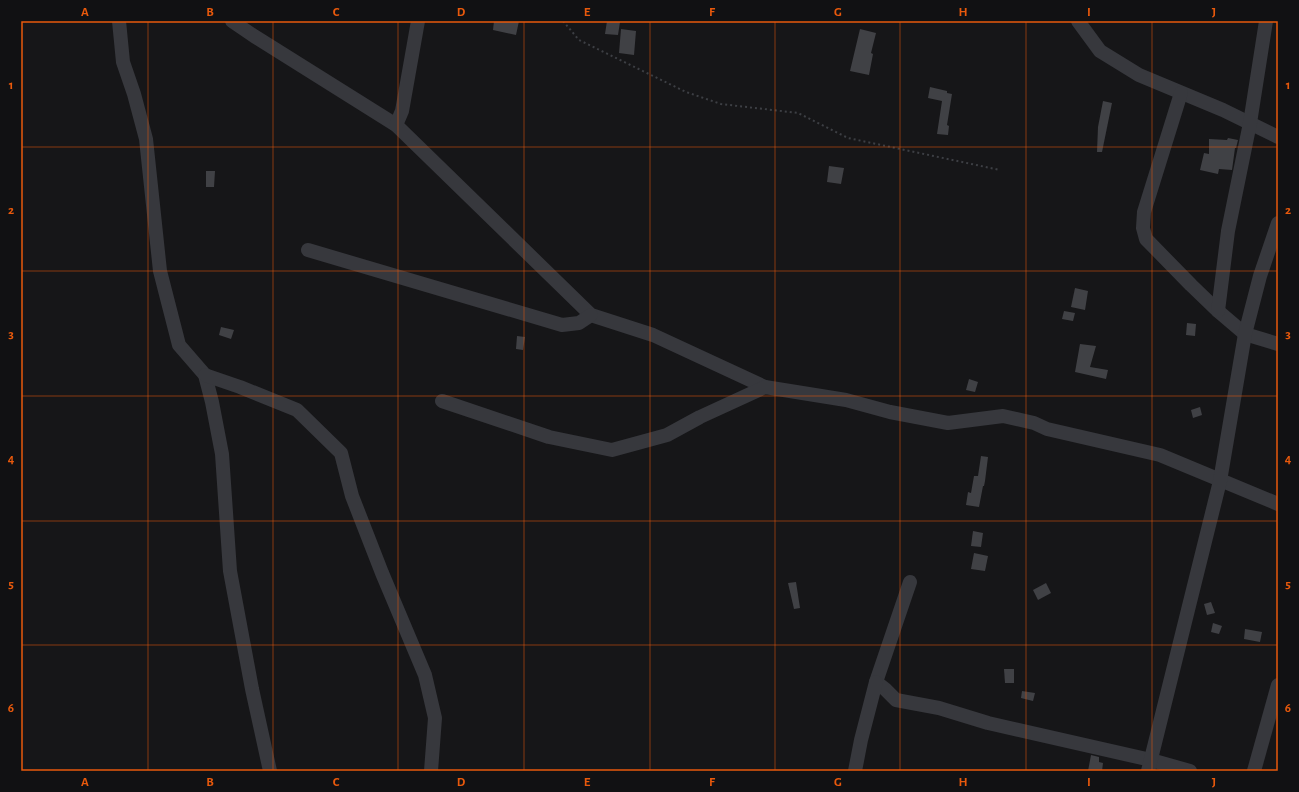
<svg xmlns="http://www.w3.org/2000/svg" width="1299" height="792" font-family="'Alegreya Sans',sans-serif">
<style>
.building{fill:#404145}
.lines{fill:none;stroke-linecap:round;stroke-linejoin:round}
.path{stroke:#3d3f44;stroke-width:2;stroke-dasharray:2 3;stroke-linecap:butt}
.minor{stroke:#37383d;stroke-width:14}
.grid{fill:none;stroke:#e8590c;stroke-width:1;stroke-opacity:0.55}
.neatline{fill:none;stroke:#e8590c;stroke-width:1.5}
.grid-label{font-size:13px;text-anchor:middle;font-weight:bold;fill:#e8590c}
</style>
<rect width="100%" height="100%" fill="#161618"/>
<g class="building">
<path d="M494,21H519L516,35L493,30Z"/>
<path d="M607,21L620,22L618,35L605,34Z"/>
<path d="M621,29L636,31L634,55L619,53Z"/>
<path d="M860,29L876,33L871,53L873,54L869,75L850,71Z"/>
<path d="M930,87L947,91V93L952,94L947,125L949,126L948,135L937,134L942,101L928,98Z"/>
<path d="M1103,101L1112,103L1102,152H1097L1098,127Z"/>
<path d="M1228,138L1238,140L1236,148H1235L1232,170L1219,169L1218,174L1200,170L1204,153L1209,154V139L1227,140Z"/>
<path d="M829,166L844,168L841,184L827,182Z"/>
<path d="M206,171H215L214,187H206Z"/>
<path d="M1075,288L1088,291L1085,310L1071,307Z"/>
<path d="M1064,311L1075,313L1073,321L1062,319Z"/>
<path d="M1187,323L1196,324L1195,336L1186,335Z"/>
<path d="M221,327L234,330L231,339L219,335Z"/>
<path d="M517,336L525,337L523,350L516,349Z"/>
<path d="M1080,344L1096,346L1090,367L1108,370L1106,379L1075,372Z"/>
<path d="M969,379L978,382L975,392L966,390Z"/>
<path d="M1200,407L1202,415L1193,418L1191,410Z"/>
<path d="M981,456L988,457L985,481L984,486H983L979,507L966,505L968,492L971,493L974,476H978Z"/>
<path d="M973,531L983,533L981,547L971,546Z"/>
<path d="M974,553L988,556L985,571L971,569Z"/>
<path d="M796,582L800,608L794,609L788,583Z"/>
<path d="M1046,583L1051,593L1038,600L1033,590Z"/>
<path d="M1211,602L1215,613L1207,615L1204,604Z"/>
<path d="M1213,623L1222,626L1219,634L1211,632Z"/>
<path d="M1245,629L1262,632L1260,642L1244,639Z"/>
<path d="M1004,669H1014V683H1005Z"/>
<path d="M1022,691L1035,693L1033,701L1021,698Z"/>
<path d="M1091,755L1099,757V762L1103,763L1102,771H1088Z"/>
</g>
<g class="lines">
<path class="path" d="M563,21L579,40L686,92L721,104L798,113L848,138L1000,170"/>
<g class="minor">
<path d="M119,21L123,62L134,94L146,139L160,271L179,345L205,375L212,402L222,454L230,571L252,689L270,771"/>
<path d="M232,21L254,36L396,125L591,315L653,335L765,387"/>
<path d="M1078,21L1100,51L1139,75L1223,110L1278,137"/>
<path d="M1181,93L1144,212L1143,228L1146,239L1191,285L1218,311L1245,334L1278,344"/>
<path d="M396,125L402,111L418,21"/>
<path d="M308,250L562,325L579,323L591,315"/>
<path d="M1218,311L1228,231L1250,123L1266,21"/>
<path d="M205,375L240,387L297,410L341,453L352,496L382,573L425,675L435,718L431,771"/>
<path d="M442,401L549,437L612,450L667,435L700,417L765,387L846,400L890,412L948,423L1003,416L1034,423L1047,429L1160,455L1278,504"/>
<path d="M910,582L876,682L885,689L896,700L939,708L988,723L1151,760L1190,771"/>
<path d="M855,771L861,740L876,682"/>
<path d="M1148,771L1220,481L1245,334L1260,276L1278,223"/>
<path d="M1254,771L1278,685"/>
</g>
</g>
<path class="grid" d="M148,21V771M273,21V771M398,21V771M524,21V771M650,21V771M775,21V771M900,21V771M1026,21V771M1152,21V771M21,147H1278M21,271H1278M21,396H1278M21,521H1278M21,645H1278"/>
<rect width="1299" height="792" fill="none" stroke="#111113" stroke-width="44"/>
<rect x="22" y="22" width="1255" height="748" class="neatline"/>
<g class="grid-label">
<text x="85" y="16">A</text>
<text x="210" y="16">B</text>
<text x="336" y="16">C</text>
<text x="461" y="16">D</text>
<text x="587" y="16">E</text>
<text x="712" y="16">F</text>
<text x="838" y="16">G</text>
<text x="963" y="16">H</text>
<text x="1089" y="16">I</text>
<text x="1214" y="16">J</text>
<text x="11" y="89">1</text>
<text x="1288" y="89">1</text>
<text x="11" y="214">2</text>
<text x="1288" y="214">2</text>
<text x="11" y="338">3</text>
<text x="1288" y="338">3</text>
<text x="11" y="463">4</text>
<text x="1288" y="463">4</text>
<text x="11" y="588">5</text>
<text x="1288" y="588">5</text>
<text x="11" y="712">6</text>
<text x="1288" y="712">6</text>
<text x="85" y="786">A</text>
<text x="210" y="786">B</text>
<text x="336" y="786">C</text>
<text x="461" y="786">D</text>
<text x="587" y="786">E</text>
<text x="712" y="786">F</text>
<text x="838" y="786">G</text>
<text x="963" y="786">H</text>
<text x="1089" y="786">I</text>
<text x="1214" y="786">J</text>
</g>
</svg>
